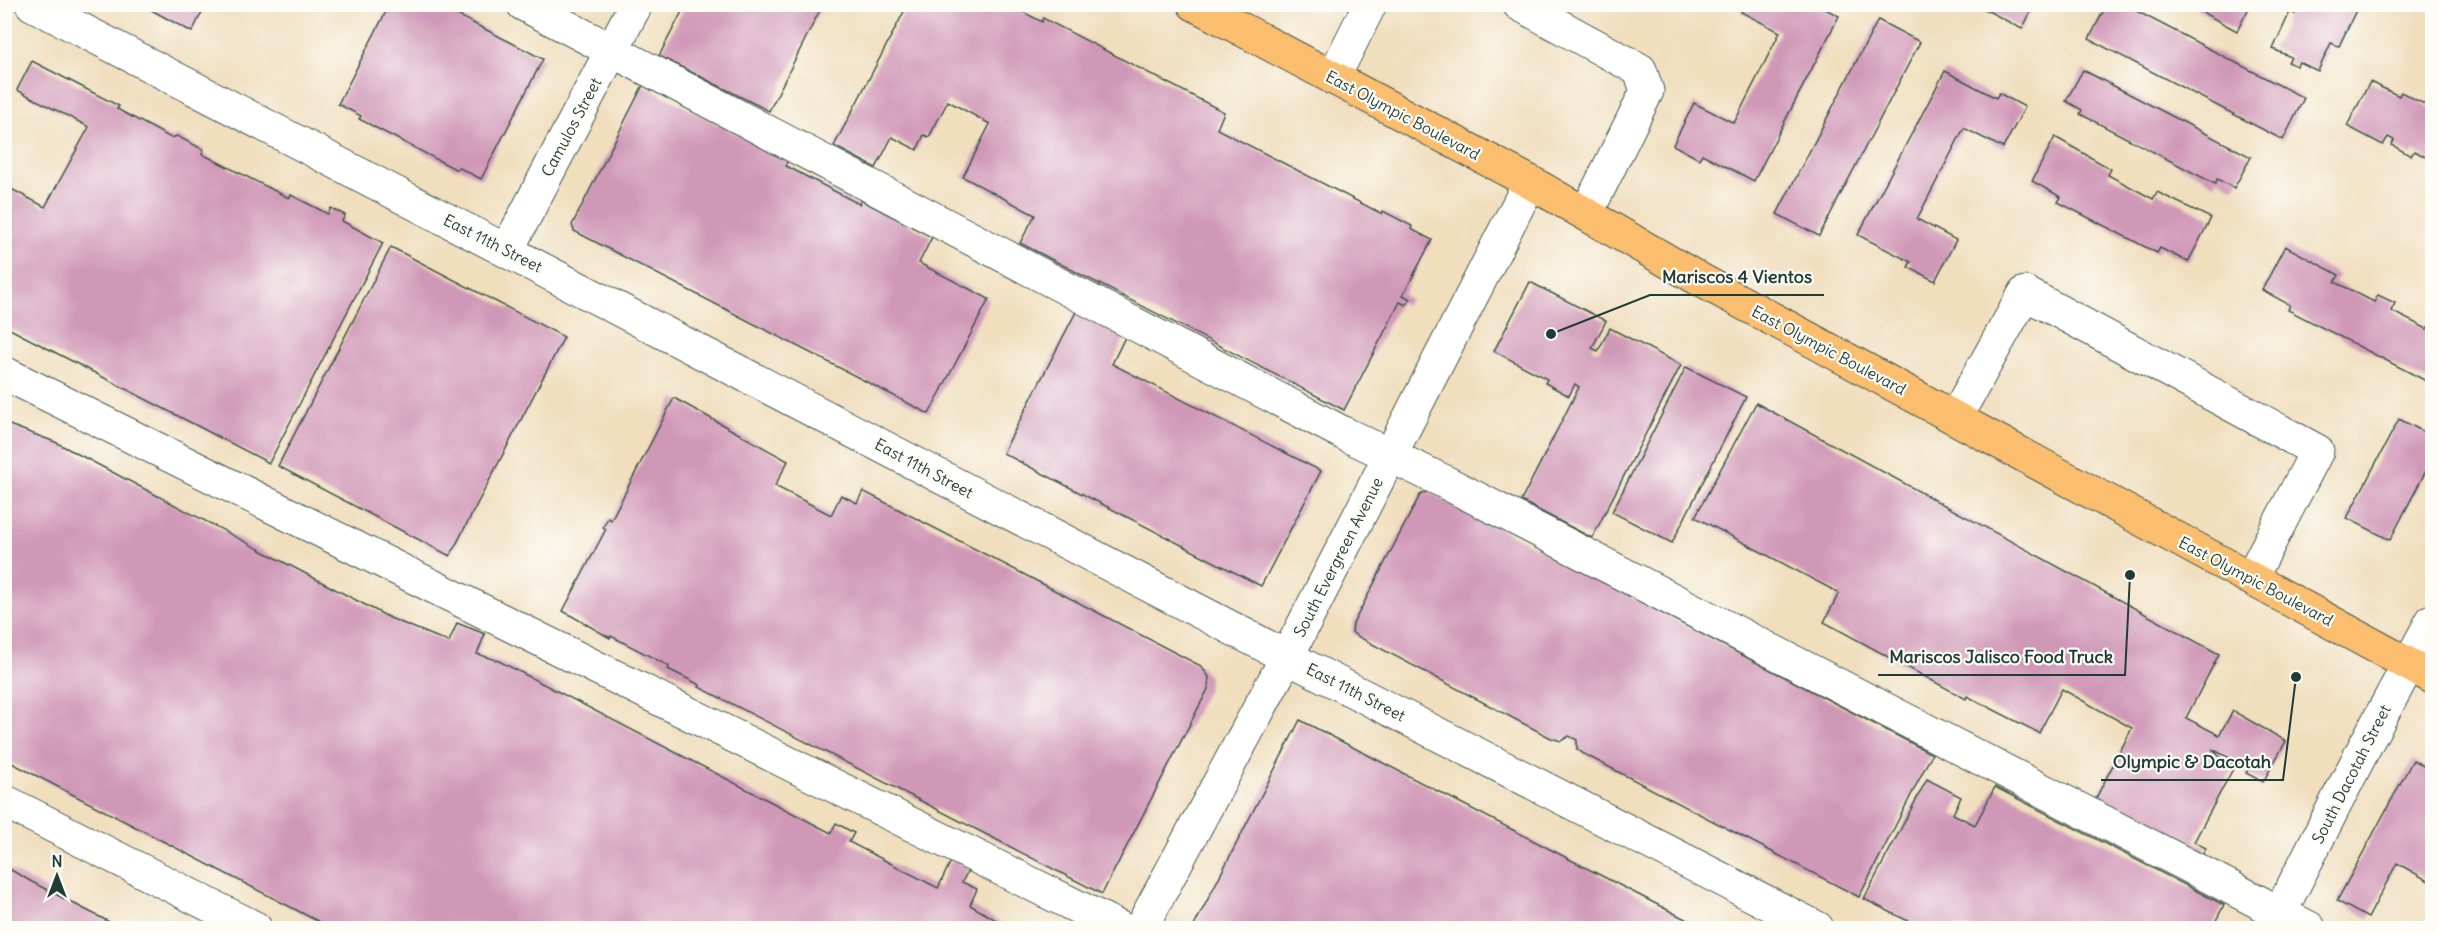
<svg xmlns="http://www.w3.org/2000/svg" width="2437" height="933" font-family="Delius,sans-serif">
<style>
.building{fill:#d098b7}
.lines{fill:none;stroke-linecap:round;stroke-linejoin:round}
.minor-casing{stroke:#3e5549;stroke-width:35}
.major-casing{stroke:#3e5549;stroke-width:35}
.minor{stroke:#fff;stroke-width:33}
.major{stroke:#fbbd6e;stroke-width:33}
.labels{text-anchor:middle;stroke-width:4.5;stroke-linejoin:round;paint-order:stroke}
.street-label{font-size:16px;fill:#1f3d34;stroke:#fdfcf7}
.leader{fill:none;stroke:#1f3d34;stroke-width:2}
.callout-dot{fill:#1f3d34;stroke:#fdfcf7;stroke-width:2}
.callout-label{font-size:18px;text-anchor:middle;font-weight:bold;fill:#1f3d34;stroke:#fdfcf7;stroke-width:4.5;stroke-linejoin:round;paint-order:stroke}
</style>
<rect width="100%" height="100%" fill="#fdfcf7"/>
<filter id="ink" filterUnits="userSpaceOnUse"><feTurbulence type="fractalNoise" baseFrequency=".0167" numOctaves="2"/><feDisplacementMap in="SourceGraphic" scale="12" xChannelSelector="R" yChannelSelector="G"/><feConvolveMatrix kernelMatrix="1 2 1 2 8 2 1 2 1" color-interpolation-filters="sRGB"/></filter>
<filter id="wash" filterUnits="userSpaceOnUse"><feTurbulence type="fractalNoise" baseFrequency=".008" numOctaves="4" result="noise"/><feDisplacementMap in="SourceGraphic" scale="24" xChannelSelector="R" yChannelSelector="G"/><feGaussianBlur stdDeviation="1.35" result="paint"/><feColorMatrix in="noise" values="0 0 0 0 0 0 0 0 0 0 0 0 0 0 0 0 0 1.4 0 .05"/><feComposite in="paint" operator="in"/></filter>
<g filter="url(#wash)">
<rect width="100%" height="100%" fill="#f0debd"/>
<g id="blocks">
<g class="building">
<path d="M140,4H206L192,32Z"/>
<path d="M390,4H436L543,59L481,179L458,167L457,170L359,119L361,116L338,104Z"/>
<path d="M686,4H823L769,111L659,56Z"/>
<path d="M908,4H1008L1042,22L1043,18L1224,112L1217,129L1382,214L1383,211L1412,226L1411,229L1432,240L1403,295L1410,299L1406,305L1400,302L1344,410L1020,243L1035,215L963,177L990,124L948,101L929,137L924,135L917,150L892,137L876,168L834,146Z"/>
<path d="M1745,4H1816L1839,16L1754,181L1702,154L1699,159L1673,145L1694,103L1734,123L1780,32L1741,12Z"/>
<path d="M1975,4H2035L2022,29Z"/>
<path d="M2107,4H2123L2304,98L2283,140L2089,39Z"/>
<path d="M2198,4H2251L2237,31L2196,9Z"/>
<path d="M2300,4H2359L2339,46L2331,43L2318,71L2299,62L2297,66L2288,62L2291,57L2273,49L2290,12L2295,14Z"/>
<path d="M1878,20L1920,42L1819,236L1777,214Z"/>
<path d="M32,61L119,106L117,109L171,138L177,136L204,150L202,154L289,198L291,195L328,214L331,208L345,215L342,221L383,243L269,463L4,326V185L45,207L89,127L17,90Z"/>
<path d="M2083,70L2251,157L2234,188L2217,179L2215,184L2080,114L2082,110L2066,101Z"/>
<path d="M1945,71L1996,98L1999,93L2025,107L2003,148L1964,128L1917,219L1956,240L1935,281L1908,267L1911,262L1858,235Z"/>
<path d="M2370,82L2399,96L2401,92L2432,108V160L2414,151L2411,156L2392,145L2394,140L2388,137L2383,145L2347,126Z"/>
<path d="M643,85L787,160L786,166L859,204L861,200L932,237L919,263L989,299L929,414L574,231L572,225Z"/>
<path d="M2055,137L2111,169L2108,175L2153,199L2157,192L2211,218L2188,262L2160,248L2157,253L2058,202L2061,197L2032,181Z"/>
<path d="M2285,246L2339,275L2335,282L2374,302L2378,295L2395,303L2391,311L2427,329L2430,324L2432,325V384L2288,310L2290,305L2262,290Z"/>
<path d="M391,247L564,337L450,556L278,466Z"/>
<path d="M1530,282L1606,321L1592,348L1598,351L1610,328L1681,365L1592,538L1521,501L1579,387L1575,384L1569,396L1545,383L1547,379L1494,351Z"/>
<path d="M1077,310L1126,335L1112,364L1321,471L1261,586L1003,453Z"/>
<path d="M1686,367L1746,397L1672,543L1612,512Z"/>
<path d="M674,398L788,461L775,486L831,515L841,495L857,503L863,491L1201,666L1209,677L1208,689L1102,894L699,687L700,685L668,669L669,666L611,636L610,638L563,611L606,529L603,527L608,518L611,520Z"/>
<path d="M1756,403L2219,654L2186,718L2219,735L2233,711L2286,741L2263,782L2246,773L2249,768L2212,749L2220,757L2235,765L2194,842L2206,848L2202,856L2095,800L2132,728L2062,689L2039,733L1967,696L1966,699L1824,622L1839,593L1695,517Z"/>
<path d="M2399,419L2432,436V459L2390,540L2347,518Z"/>
<path d="M4,423L55,442L390,618L449,642L457,623L485,634L477,654L499,661L831,833L836,823L854,833L849,842L938,888L952,859L970,867L962,882L977,889L970,905L1010,928H331L4,759Z"/>
<path d="M1428,491L1932,754L1859,897L1584,754L1577,749V740L1569,736L1561,741L1551,738L1355,635L1352,632L1353,624L1420,495Z"/>
<path d="M1300,720L1691,922L1704,928H1193Z"/>
<path d="M2413,760L2432,771V883L2397,863L2368,918L2337,901Z"/>
<path d="M1927,779L1961,797L1953,814L1975,825L1995,787L2224,905L2212,928H1922L1864,899Z"/>
<path d="M4,866L32,882L121,928H4Z"/>
</g>
</g>
</g>
<g filter="url(#ink)">
<use href="#blocks" fill-opacity="0" stroke="#3e5549" stroke-width="1.5"/>
<g class="lines">
<defs>
<g id="minor">
<path d="M32,4L1287,657L1817,928"/>
<path d="M523,4L1343,433L1441,480L2309,928"/>
<path d="M1519,4L1640,70L1647,91L1586,214"/>
<path d="M1333,78L1370,4"/>
<path d="M507,250L636,4"/>
<path d="M4,373L1120,928"/>
<path d="M1955,418L2025,293L2317,451L2251,578"/>
<path d="M4,801L255,928"/>
<path d="M1141,928L1287,657L1530,182"/>
<path d="M2272,928L2367,742L2432,621"/>
</g>
<path id="major" d="M1194,4L1530,182L1697,278L2432,677"/>
</defs>
<use href="#minor" class="minor-casing"/>
<use href="#major" class="major-casing"/>
<use href="#minor" class="minor"/>
<use href="#major" class="major"/>
</g>
</g>
<g class="labels">
<g class="street-label">
<text transform="translate(1403 115) rotate(28)" y="6">East Olympic Boulevard</text>
<text transform="translate(571 127) rotate(-62)" y="6">Camulos Street</text>
<text transform="translate(493 243) rotate(27)" y="6">East 11th Street</text>
<text transform="translate(1829 350) rotate(28)" y="6">East Olympic Boulevard</text>
<text transform="translate(924 468) rotate(28)" y="6">East 11th Street</text>
<text transform="translate(1338 557) rotate(-63)" y="6">South Evergreen Avenue</text>
<text transform="translate(2256 581) rotate(28)" y="6">East Olympic Boulevard</text>
<text transform="translate(1356 692) rotate(27)" y="6">East 11th Street</text>
<text transform="translate(2351 774) rotate(-63)" y="6">South Dacotah Street</text>
</g>
</g>
<path class="leader" d="M1551 334L1650 295H1824M2130 575L2125 675H1878M2296 677L2283 780H2101"/>
<g class="callout-dot">
<circle cx="1551" cy="334" r="6"/>
<circle cx="2130" cy="575" r="6"/>
<circle cx="2296" cy="677" r="6"/>
</g>
<g class="callout-label">
<text x="1737" y="283">Mariscos 4 Vientos</text>
<text x="2001" y="663">Mariscos Jalisco Food Truck</text>
<text x="2192" y="768">Olympic &amp; Dacotah</text>
</g>
<rect width="2437" height="933" fill="none" stroke="#fdfcf7" stroke-width="24"/>
<g transform="translate(57 876)" stroke="#fdfcf7" stroke-width="4.5" paint-order="stroke">
<path d="M0-4.5L10 22L0 15L-10 22Z" fill="#1f3d34"/>
<text y="-9" font-size="16" font-weight="bold" text-anchor="middle" fill="#1f3d34">N</text>
</g>
</svg>
